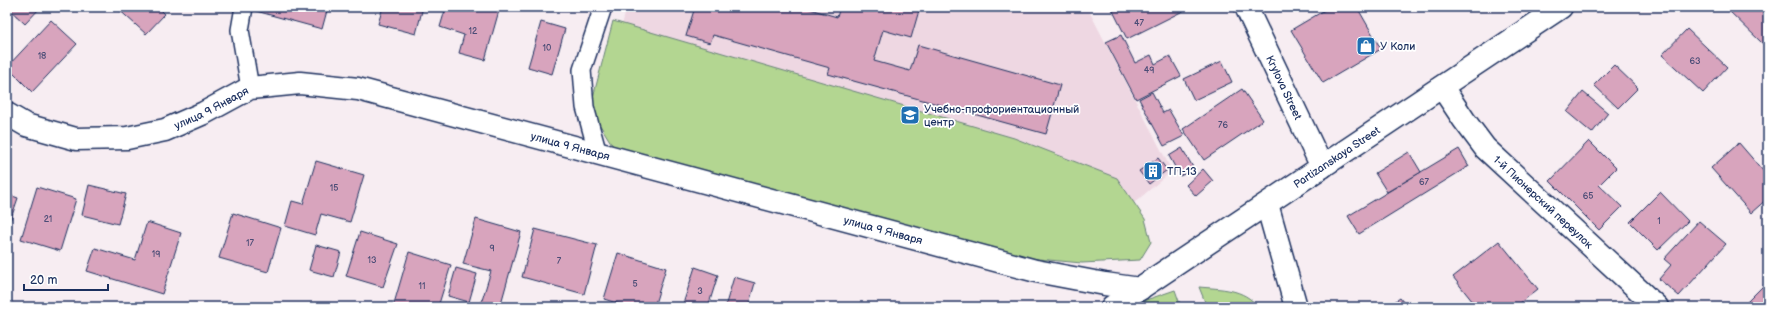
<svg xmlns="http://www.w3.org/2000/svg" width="1775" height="314" font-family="'Balsamiq Sans',sans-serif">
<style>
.built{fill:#eed7e2}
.green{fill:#b3d691;stroke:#678278}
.building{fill:#d8a4bd;stroke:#1b2f5e}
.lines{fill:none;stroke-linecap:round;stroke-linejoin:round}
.service-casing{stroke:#1b2f5e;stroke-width:20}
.minor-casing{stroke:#1b2f5e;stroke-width:25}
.service{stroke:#fff;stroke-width:17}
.minor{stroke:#fff;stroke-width:22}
.labels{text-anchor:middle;stroke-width:3.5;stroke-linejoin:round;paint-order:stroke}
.number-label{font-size:9px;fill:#4a4c76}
.poi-label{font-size:11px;fill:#1b2f5e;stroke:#fff;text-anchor:start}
.street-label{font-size:11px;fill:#1b2f5e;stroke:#fff}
</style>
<rect width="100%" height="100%" fill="#f7edf2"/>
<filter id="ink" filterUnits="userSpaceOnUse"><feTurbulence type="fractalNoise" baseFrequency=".025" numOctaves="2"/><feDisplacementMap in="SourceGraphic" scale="8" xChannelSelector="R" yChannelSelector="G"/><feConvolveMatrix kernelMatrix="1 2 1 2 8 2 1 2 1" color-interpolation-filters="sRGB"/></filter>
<g filter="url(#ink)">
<path class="built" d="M627,7H1087L1172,171L1103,229L602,95Z"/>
<g class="green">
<path d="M613,21L1014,138L1117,178L1145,219L1151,242L1140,260L1082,263L1027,258L613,146L590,109Z"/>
<path d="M1199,287C1220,289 1244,288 1258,307H1207Z"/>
<path d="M1175,290L1181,307H1135L1146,300Z"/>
</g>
<g class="building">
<path d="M7,7H41L25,24Z"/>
<path d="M116,7H158L165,14L146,34Z"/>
<path d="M257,7H328L322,29L256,11Z"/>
<path d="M383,7H423L416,34L378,24Z"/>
<path d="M446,7H500L485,60L459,53L464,35L440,27Z"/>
<path d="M695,7H803L837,17L840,7H920L911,38L883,30L874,61L910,71L918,45L1060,85L1046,134L828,74L830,68L713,35L710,43L686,36Z"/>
<path d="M1111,7H1191L1127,39Z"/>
<path d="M1330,7H1357L1381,49L1323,83L1291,30Z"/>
<path d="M1725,7H1768V39L1763,44Z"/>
<path d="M51,20L77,44L32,92L7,67Z"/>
<path d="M541,22L565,29L552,74L528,67Z"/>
<path d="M1687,29L1727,67L1703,93L1662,55Z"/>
<path d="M1121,35L1135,63L1151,55L1155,64L1170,56L1181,76L1136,99L1106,42Z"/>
<path d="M1222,61L1232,82L1194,100L1184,79Z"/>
<path d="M1614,65L1638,88L1618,108L1594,85Z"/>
<path d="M1242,89L1263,120L1204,160L1183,129Z"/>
<path d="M1152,92L1163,113L1169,110L1184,136L1164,146L1139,99Z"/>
<path d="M1583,92L1608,113L1592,133L1567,112Z"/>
<path d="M1589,141L1616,168L1599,185L1622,207L1599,230L1550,181Z"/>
<path d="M1739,143L1764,172L1768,168V198L1751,213L1711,168Z"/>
<path d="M1182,148L1194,169L1180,176L1169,156Z"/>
<path d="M1459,149L1469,166L1359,234L1348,216Z"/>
<path d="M1409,152L1421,172L1387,192L1375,173Z"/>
<path d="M1158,158L1167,170L1149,184L1139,171Z"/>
<path d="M316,161L364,175L350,222L321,214L315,235L285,226L292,201L303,204Z"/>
<path d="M1203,169L1213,181L1196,196L1186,185Z"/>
<path d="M89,185L126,194L118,224L82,215Z"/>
<path d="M37,187L76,199L60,251L21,239Z"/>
<path d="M1660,192L1688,221L1658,250L1630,222Z"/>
<path d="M7,194L18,198L7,230Z"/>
<path d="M233,213L281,228L268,272L219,258Z"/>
<path d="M476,219L521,232L500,307H480L491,271L463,264Z"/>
<path d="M1699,221L1726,244L1679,296L1659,279L1671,265L1664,259Z"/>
<path d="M147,222L181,233L162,294L87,271L95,248L135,260Z"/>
<path d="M535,229L597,245L584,294L522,277Z"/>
<path d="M360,232L398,244L383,287L346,276Z"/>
<path d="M1499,241L1538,289L1515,307H1477L1453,277Z"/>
<path d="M316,245L341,252L334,277L309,270Z"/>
<path d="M409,252L451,265L438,307H393Z"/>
<path d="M618,253L666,268L654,307H629L604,299Z"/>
<path d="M695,267L718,275L708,307H682Z"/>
<path d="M456,268L477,274L469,302L448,296Z"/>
<path d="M734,277L755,283L748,307H725Z"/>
<path d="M1768,281V307H1742Z"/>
<path d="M1400,298L1407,307H1387Z"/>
</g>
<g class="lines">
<defs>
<g id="service">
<path d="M244,7L240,30L250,88"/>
<path d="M598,154L585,107L582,70L603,7"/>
</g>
<g id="minor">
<path id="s1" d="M1246,7L1322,167"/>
<path id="s2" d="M1442,87L1464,120L1485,148L1657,307"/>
<path id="s3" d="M7,114L26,125L76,139L127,138L165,130L204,113L250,88L300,83L358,89L1036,271L1105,284L1140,289"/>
<path d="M1267,204L1296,307"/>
<path id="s4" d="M1112,307L1561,7"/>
</g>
</defs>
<use href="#service" class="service-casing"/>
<use href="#minor" class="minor-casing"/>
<use href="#service" class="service"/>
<use href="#minor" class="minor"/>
</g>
</g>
<defs>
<symbol id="shop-square" viewBox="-11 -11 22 22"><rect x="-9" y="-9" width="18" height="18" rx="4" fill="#1f6fb2" stroke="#fff"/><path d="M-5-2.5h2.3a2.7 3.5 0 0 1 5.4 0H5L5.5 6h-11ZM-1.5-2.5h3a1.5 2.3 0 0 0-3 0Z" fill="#fff"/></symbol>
<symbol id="school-square" viewBox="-11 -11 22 22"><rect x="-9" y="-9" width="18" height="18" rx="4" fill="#1f6fb2" stroke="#fff"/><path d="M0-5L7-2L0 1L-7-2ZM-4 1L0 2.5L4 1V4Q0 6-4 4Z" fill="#fff"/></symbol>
<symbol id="building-square" viewBox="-11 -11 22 22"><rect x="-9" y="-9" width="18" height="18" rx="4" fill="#1f6fb2" stroke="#fff"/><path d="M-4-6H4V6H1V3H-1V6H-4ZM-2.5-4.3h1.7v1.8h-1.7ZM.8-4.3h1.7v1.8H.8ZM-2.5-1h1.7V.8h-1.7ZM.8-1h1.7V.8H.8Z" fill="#fff"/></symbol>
</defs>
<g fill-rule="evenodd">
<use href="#shop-square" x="1355" y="35" width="22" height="22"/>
<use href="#school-square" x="899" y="104" width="22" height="22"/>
<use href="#building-square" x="1142" y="160" width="22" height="22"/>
</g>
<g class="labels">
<g class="number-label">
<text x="1139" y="26">47</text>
<text x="473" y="34">12</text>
<text x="547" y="51">10</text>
<text x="42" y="59">18</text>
<text x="1695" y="64">63</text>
<text x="1149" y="73">49</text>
<text x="1223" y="128">76</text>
<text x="1424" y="185">67</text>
<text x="334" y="191">15</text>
<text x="1588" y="199">65</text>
<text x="48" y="222">21</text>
<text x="1659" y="224">1</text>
<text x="250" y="246">17</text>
<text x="492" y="251">9</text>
<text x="156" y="257">19</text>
<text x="372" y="263">13</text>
<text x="559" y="264">7</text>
<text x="635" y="287">5</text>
<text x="422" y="289">11</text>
<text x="700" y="294">3</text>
</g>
<g class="poi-label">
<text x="1380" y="50">У Коли</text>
<text x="924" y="113">Учебно-профориентационный<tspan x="924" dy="13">центр</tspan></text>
<text x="1167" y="175">ТП-13</text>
</g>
<g class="street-label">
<text dy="4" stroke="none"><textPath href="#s1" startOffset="89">Krylova Street</textPath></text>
<text dy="4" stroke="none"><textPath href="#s3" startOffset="215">улица 9 Января</textPath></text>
<text dy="4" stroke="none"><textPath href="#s3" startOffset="587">улица 9 Января</textPath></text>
<text dy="4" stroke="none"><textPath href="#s4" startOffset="270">Partizanskaya Street</textPath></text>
<text dy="4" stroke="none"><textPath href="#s2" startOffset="154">1-й Пионерский переулок</textPath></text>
<text dy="4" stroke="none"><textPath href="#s3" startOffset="911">улица 9 Января</textPath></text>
</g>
</g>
<rect width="1775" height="314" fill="none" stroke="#fff" stroke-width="24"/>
<rect x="12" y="12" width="1751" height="290" fill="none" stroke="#1b2f5e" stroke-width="1.5" filter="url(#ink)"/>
<path d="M24 284v6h84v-6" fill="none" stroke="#1b2f5e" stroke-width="2"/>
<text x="30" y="284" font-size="12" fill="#1b2f5e" stroke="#ffffff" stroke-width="3" paint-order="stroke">20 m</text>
</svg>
